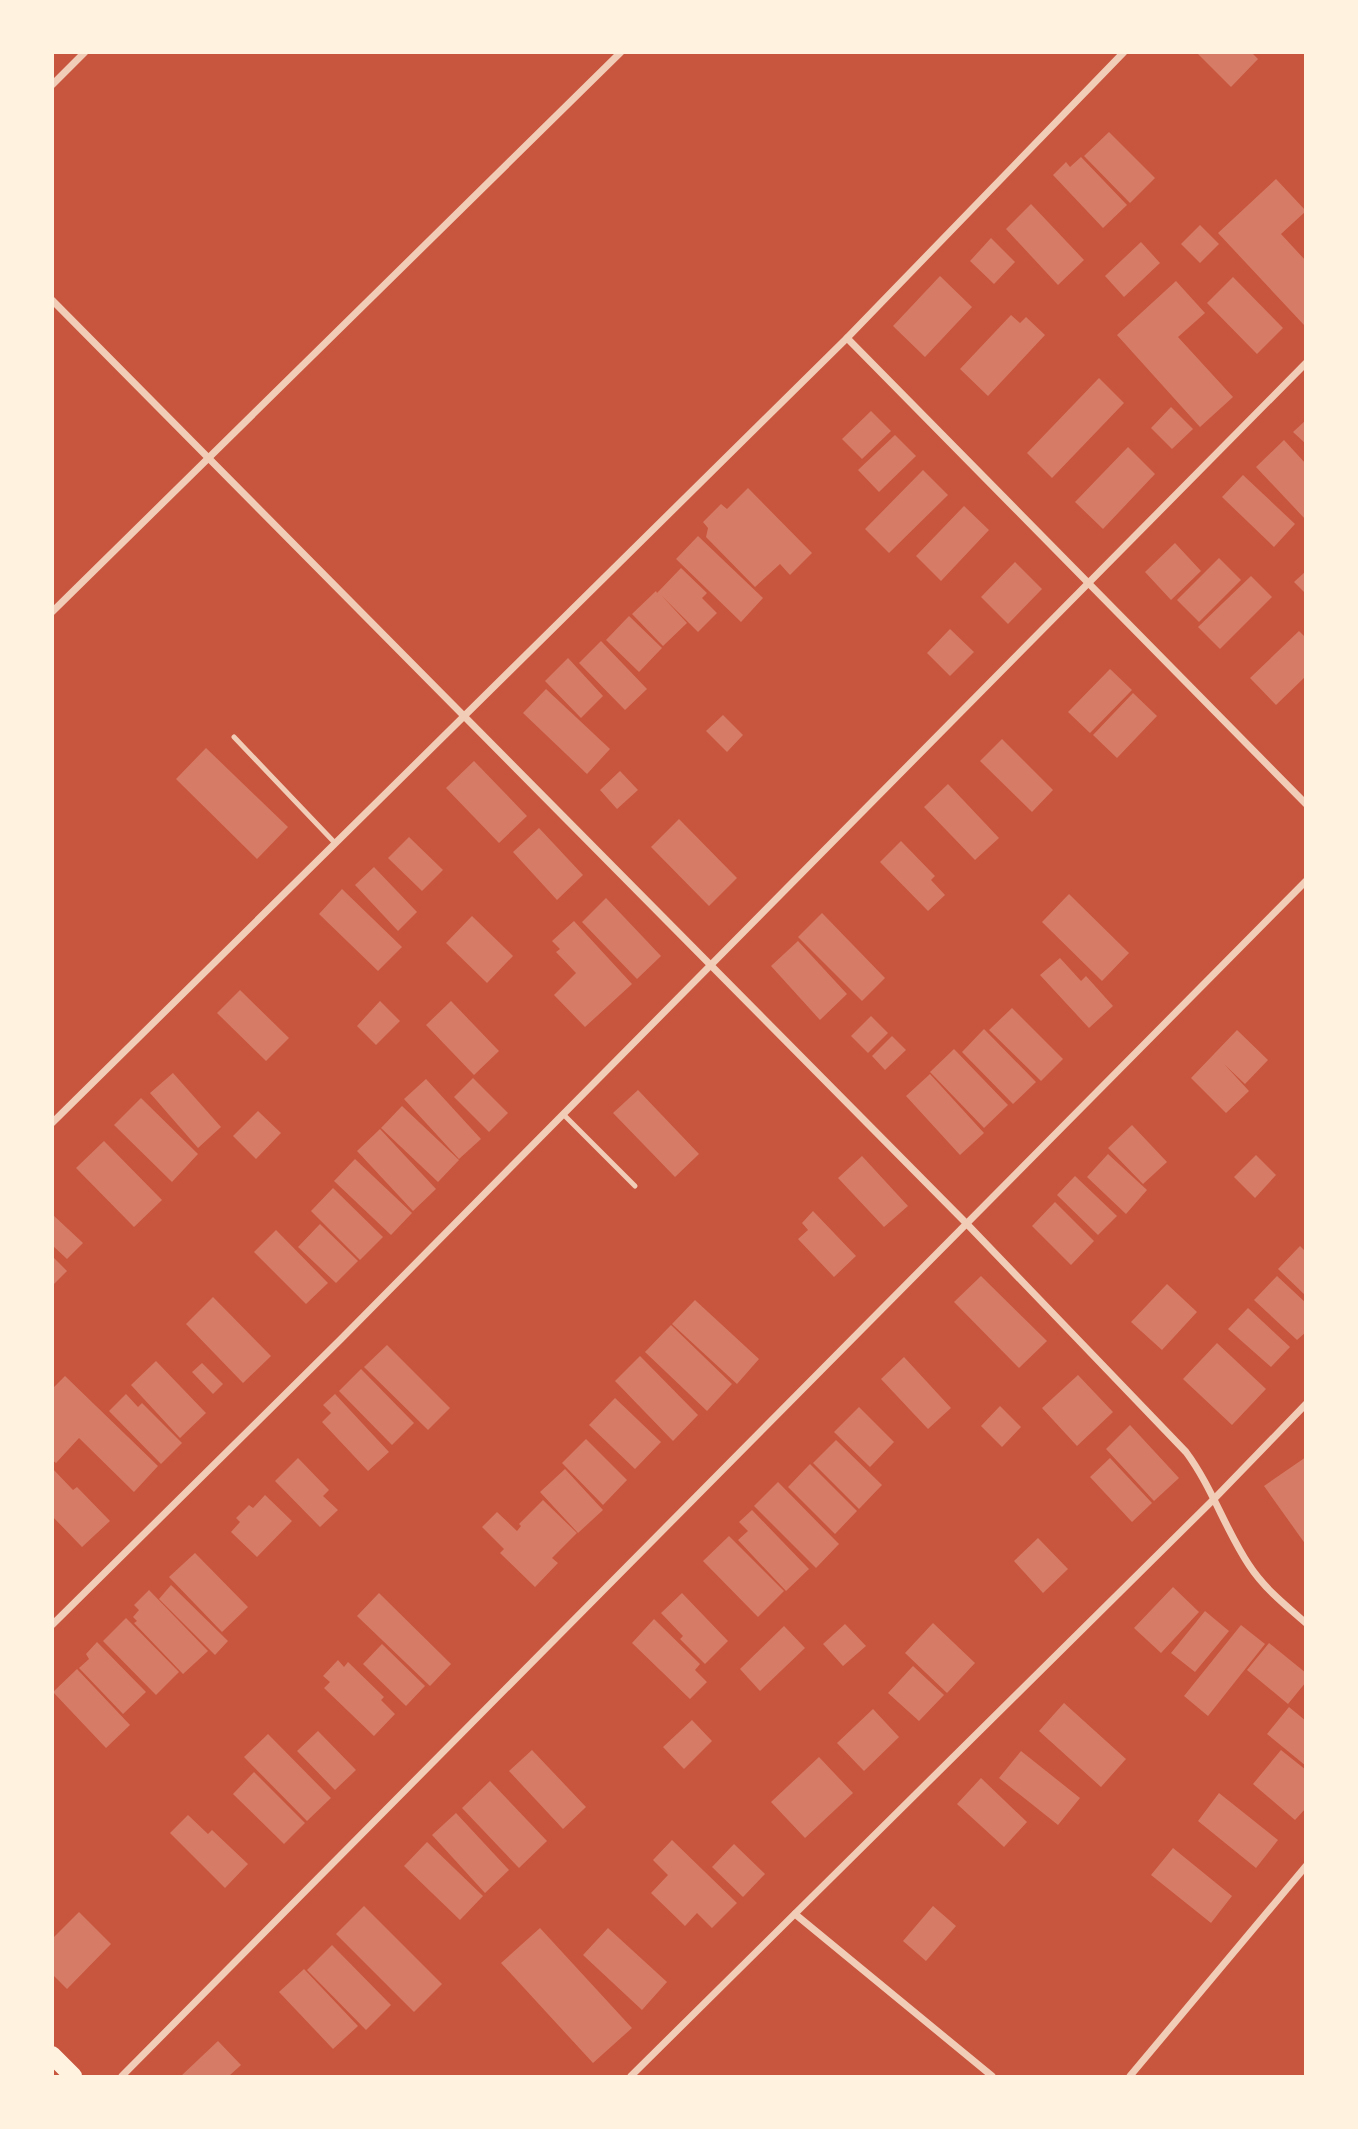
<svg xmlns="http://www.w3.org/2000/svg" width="1358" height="2129" font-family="'PT Sans Narrow',sans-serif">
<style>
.building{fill:#d67c66}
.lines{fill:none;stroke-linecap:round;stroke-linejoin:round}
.service{stroke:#f1ccb7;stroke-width:5}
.minor{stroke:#f1ccb7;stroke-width:7}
.primary{stroke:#fff3e0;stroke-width:18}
</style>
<rect width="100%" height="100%" fill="#c8553d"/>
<g class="building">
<path d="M1196,52H1251L1258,59L1231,87Z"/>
<path d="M1109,132L1155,178L1130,203L1084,156Z"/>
<path d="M1081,157L1127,205L1103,228L1053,175L1066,162L1070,167Z"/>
<path d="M1276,179L1306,211L1281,234L1306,261V323L1304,325L1218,233Z"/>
<path d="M1031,204L1084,260L1058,285L1006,229Z"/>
<path d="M1200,225L1219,244L1200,263L1181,244Z"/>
<path d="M991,238L1015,262L994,284L970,261Z"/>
<path d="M1141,242L1160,263L1124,297L1105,276Z"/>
<path d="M940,276L972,307L925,357L893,326Z"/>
<path d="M1233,277L1283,328L1257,354L1207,303Z"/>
<path d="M1176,281L1205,313L1178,337L1233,397L1200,427L1117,335Z"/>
<path d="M1011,315L1020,323L1026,317L1045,335L988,396L960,369Z"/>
<path d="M1099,378L1124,403L1052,478L1027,453Z"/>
<path d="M1171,407L1193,429L1172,449L1151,428Z"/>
<path d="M871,411L891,431L862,459L842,439Z"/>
<path d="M1306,420V444L1293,432Z"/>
<path d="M895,435L916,456L879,492L858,470Z"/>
<path d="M1284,440L1306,464V520L1256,467Z"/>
<path d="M1128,447L1155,474L1103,529L1075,502Z"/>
<path d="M923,470L948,495L889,553L865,529Z"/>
<path d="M1243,475L1295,524L1274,547L1222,497Z"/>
<path d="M748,488L812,553L790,575L780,564L755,587L706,537L708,528L703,522L721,504L727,509Z"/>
<path d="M964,506L989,530L941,581L916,556Z"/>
<path d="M698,536L763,598L741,622L676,559Z"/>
<path d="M1175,543L1201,571L1171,600L1145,572Z"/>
<path d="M1219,558L1241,580L1199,622L1177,600Z"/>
<path d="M1015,562L1042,589L1008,624L981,597Z"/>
<path d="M681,568L707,593L702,598L717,613L698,632L661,595L687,623L663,646L632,614L656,591L657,593Z"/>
<path d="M1306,571V594L1294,582Z"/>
<path d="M1251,576L1272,597L1220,649L1198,627Z"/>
<path d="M629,616L662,648L639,672L606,640Z"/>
<path d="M950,629L974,652L950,676L927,653Z"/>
<path d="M1299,631L1306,638V676L1276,705L1250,678Z"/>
<path d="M601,641L647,689L625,710L579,663Z"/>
<path d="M568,658L603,696L581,718L545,681Z"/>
<path d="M1110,669L1132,690L1090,733L1068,712Z"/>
<path d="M546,689L610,749L587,774L523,713Z"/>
<path d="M1133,693L1157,716L1117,758L1093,735Z"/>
<path d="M723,715L743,735L727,752L706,731Z"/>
<path d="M1002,739L1053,790L1032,812L980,761Z"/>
<path d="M206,748L288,827L257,859L176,779Z"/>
<path d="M474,761L527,816L499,843L446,788Z"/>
<path d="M620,771L638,790L617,809L600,790Z"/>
<path d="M948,784L999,838L975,860L924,807Z"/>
<path d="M679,819L737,878L709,906L651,847Z"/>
<path d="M539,828L583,875L557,900L513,852Z"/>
<path d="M409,837L443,870L422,891L388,858Z"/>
<path d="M901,841L935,876L931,880L945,895L928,911L880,862Z"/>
<path d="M374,867L417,912L398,931L355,885Z"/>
<path d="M342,889L402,947L378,971L319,914Z"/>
<path d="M1069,894L1129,953L1102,981L1042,922Z"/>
<path d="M606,898L661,956L637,979L582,922Z"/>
<path d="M822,913L885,978L862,1001L798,937Z"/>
<path d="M472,916L513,956L487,983L446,943Z"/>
<path d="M574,921L632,984L585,1027L554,995L576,973L556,952L560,949L552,941Z"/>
<path d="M798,941L847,994L820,1020L771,966Z"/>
<path d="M1060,958L1081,981L1086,976L1113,1006L1089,1028L1040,975Z"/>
<path d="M240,990L289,1038L266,1061L217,1013Z"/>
<path d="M380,1001L400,1021L376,1045L357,1026Z"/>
<path d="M451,1001L499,1051L474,1075L426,1025Z"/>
<path d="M1012,1008L1063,1059L1041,1081L989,1030Z"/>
<path d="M871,1016L888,1033L868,1053L851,1036Z"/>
<path d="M984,1029L1036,1082L1013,1104L962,1052Z"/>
<path d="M1237,1030L1268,1060L1245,1084L1224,1064L1249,1091L1226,1113L1191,1078Z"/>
<path d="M892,1036L906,1050L885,1070L872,1056Z"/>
<path d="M954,1049L1008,1105L984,1128L930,1072Z"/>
<path d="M173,1073L221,1127L198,1148L150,1093Z"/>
<path d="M930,1074L984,1133L960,1155L906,1096Z"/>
<path d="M473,1078L508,1113L489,1132L454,1097Z"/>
<path d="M426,1079L481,1139L459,1159L404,1099Z"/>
<path d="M638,1090L699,1154L675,1177L613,1113Z"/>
<path d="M141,1098L198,1154L172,1182L114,1125Z"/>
<path d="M402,1106L459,1160L438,1182L381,1128Z"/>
<path d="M258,1111L281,1133L256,1159L233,1136Z"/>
<path d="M1132,1125L1167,1162L1143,1184L1108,1148Z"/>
<path d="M380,1129L436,1189L413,1211L357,1151Z"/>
<path d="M104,1141L162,1200L134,1227L76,1168Z"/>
<path d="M1108,1154L1147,1190L1126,1214L1087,1177Z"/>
<path d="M1256,1155L1276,1175L1255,1198L1234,1177Z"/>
<path d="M862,1156L908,1206L884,1227L838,1178Z"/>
<path d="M355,1159L412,1213L391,1235L334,1181Z"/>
<path d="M1075,1176L1117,1216L1098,1235L1057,1195Z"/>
<path d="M333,1188L383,1237L360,1260L311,1211Z"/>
<path d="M1055,1202L1094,1241L1071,1265L1032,1226Z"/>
<path d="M813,1211L856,1256L834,1277L798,1239L808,1230L802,1223Z"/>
<path d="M52,1214L83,1243L67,1259L52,1245Z"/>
<path d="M320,1224L358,1261L336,1283L298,1247Z"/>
<path d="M276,1230L328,1283L306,1304L254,1252Z"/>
<path d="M1300,1246L1306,1252V1296L1278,1269Z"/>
<path d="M52,1256L67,1271L52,1286Z"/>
<path d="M981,1276L1047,1341L1019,1368L954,1302Z"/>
<path d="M1277,1276L1306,1303V1332L1297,1340L1254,1300Z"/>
<path d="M1167,1284L1197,1312L1162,1350L1131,1322Z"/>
<path d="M213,1297L271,1356L243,1383L186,1324Z"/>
<path d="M695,1300L759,1359L737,1384L672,1324Z"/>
<path d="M1248,1308L1290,1347L1271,1367L1228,1329Z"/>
<path d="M671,1325L732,1384L707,1411L645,1352Z"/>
<path d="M1217,1343L1266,1389L1232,1425L1183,1379Z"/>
<path d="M387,1345L450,1408L428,1430L364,1367Z"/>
<path d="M640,1356L698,1415L673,1441L615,1381Z"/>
<path d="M904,1357L951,1408L928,1429L881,1379Z"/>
<path d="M156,1361L206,1413L180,1438L131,1385Z"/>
<path d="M202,1363L223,1384L213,1394L192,1372Z"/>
<path d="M361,1369L414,1423L392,1445L339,1391Z"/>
<path d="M1078,1375L1113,1412L1077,1446L1042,1408Z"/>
<path d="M65,1376L158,1466L134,1492L79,1438L56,1463L52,1460V1389Z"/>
<path d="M126,1394L138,1407L142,1403L182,1443L161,1464L109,1411Z"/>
<path d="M335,1394L389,1452L368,1471L322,1422L331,1413L323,1405Z"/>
<path d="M615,1398L661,1442L635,1469L589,1425Z"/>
<path d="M1000,1406L1021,1427L1002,1447L981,1426Z"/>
<path d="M859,1407L894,1442L870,1467L834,1432Z"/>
<path d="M1130,1425L1179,1478L1154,1501L1106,1449Z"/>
<path d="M586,1439L627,1480L603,1505L562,1463Z"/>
<path d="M836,1440L882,1485L859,1509L813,1463Z"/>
<path d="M1306,1457V1545L1264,1486Z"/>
<path d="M298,1458L329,1490L323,1496L338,1510L320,1527L275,1481Z"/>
<path d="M1110,1458L1152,1503L1132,1522L1090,1477Z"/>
<path d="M810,1464L857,1511L835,1534L788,1487Z"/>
<path d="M52,1468L73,1490L77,1487L110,1521L82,1547L52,1516Z"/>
<path d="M565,1469L603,1510L578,1533L540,1492Z"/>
<path d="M778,1482L839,1544L816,1568L754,1506Z"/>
<path d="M265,1495L292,1521L257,1557L231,1532L240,1522L236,1518L249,1505L253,1508Z"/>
<path d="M543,1500L577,1533L552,1558L558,1563L535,1587L500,1553L504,1549L482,1527L497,1512L517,1531L521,1526L519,1524Z"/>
<path d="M752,1510L809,1569L786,1591L738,1540L748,1531L739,1522Z"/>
<path d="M729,1536L784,1591L758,1617L703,1561Z"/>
<path d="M1038,1538L1068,1569L1043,1593L1014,1561Z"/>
<path d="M195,1553L248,1607L222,1632L169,1577Z"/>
<path d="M171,1585L228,1641L215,1655L159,1599Z"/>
<path d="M1173,1587L1199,1612L1161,1653L1134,1628Z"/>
<path d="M149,1590L208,1651L183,1674L134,1623L137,1621L133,1617L139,1610L134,1605Z"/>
<path d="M379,1593L451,1664L430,1686L357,1616Z"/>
<path d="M682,1593L728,1641L705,1664L680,1639L683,1636L661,1613Z"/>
<path d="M1205,1611L1229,1631L1195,1672L1171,1653Z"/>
<path d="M126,1618L179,1672L156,1695L103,1641Z"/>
<path d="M654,1619L700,1664L695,1670L707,1682L690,1699L632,1643Z"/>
<path d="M933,1623L975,1663L947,1693L905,1653Z"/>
<path d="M845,1624L866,1646L843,1666L823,1644Z"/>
<path d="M1241,1625L1265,1644L1208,1716L1184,1696Z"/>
<path d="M784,1626L805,1648L760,1691L740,1669Z"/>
<path d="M97,1642L146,1692L123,1714L79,1668L89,1659L86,1654Z"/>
<path d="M1269,1643L1306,1673V1682L1288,1704L1247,1670Z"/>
<path d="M382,1644L425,1686L406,1706L363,1664Z"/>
<path d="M338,1660L344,1667L348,1662L384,1697L381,1700L395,1714L374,1736L324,1688L330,1682L323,1676Z"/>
<path d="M913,1666L944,1695L919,1721L888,1693Z"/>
<path d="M77,1669L130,1725L106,1748L53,1692Z"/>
<path d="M1064,1703L1126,1759L1101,1787L1039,1731Z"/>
<path d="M1289,1707L1306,1721V1766L1267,1734Z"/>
<path d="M873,1709L899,1737L864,1771L837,1743Z"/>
<path d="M692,1720L712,1741L684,1769L663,1747Z"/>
<path d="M318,1731L356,1770L335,1790L297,1751Z"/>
<path d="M268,1734L331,1798L307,1821L244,1757Z"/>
<path d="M532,1750L586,1807L563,1829L509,1771Z"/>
<path d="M1281,1750L1306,1770V1808L1295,1820L1253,1784Z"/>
<path d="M1021,1751L1080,1798L1058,1825L999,1778Z"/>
<path d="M819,1757L853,1793L805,1838L771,1802Z"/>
<path d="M254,1772L305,1823L284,1844L233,1794Z"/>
<path d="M981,1778L1027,1822L1004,1847L957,1804Z"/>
<path d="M490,1781L547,1841L519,1868L462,1808Z"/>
<path d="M1219,1793L1278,1840L1256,1868L1198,1821Z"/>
<path d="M456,1813L509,1870L485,1893L432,1835Z"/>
<path d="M188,1815L208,1834L212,1830L248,1864L225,1888L170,1833Z"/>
<path d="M672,1840L737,1903L712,1928L697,1913L685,1926L651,1893L668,1875L653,1860Z"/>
<path d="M427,1842L483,1896L460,1920L404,1866Z"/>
<path d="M734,1844L765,1874L743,1897L712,1867Z"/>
<path d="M1173,1848L1232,1896L1211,1923L1151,1875Z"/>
<path d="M364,1906L442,1984L414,2012L336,1934Z"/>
<path d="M933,1906L956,1926L926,1961L903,1941Z"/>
<path d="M79,1912L111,1944L67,1989L52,1974V1939Z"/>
<path d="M540,1928L632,2028L593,2063L501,1963Z"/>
<path d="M608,1928L667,1982L642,2010L583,1955Z"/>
<path d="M332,1945L391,2005L366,2030L307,1970Z"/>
<path d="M304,1969L358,2026L333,2049L279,1992Z"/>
<path d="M218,2041L241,2065L229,2076H181Z"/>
</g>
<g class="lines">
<g class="service">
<path d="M234,737L335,843"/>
<path d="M563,1114L635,1186"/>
</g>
<g class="minor">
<path d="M52,85L85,52"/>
<path d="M52,300L966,1223L1186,1452C1212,1487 1225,1529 1249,1565C1264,1588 1285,1605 1306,1623"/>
<path d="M847,338L1306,804"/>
<path d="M52,612L621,52"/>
<path d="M52,1123L847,338L1124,52"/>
<path d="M52,1625L341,1339L1306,363"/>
<path d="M795,1914L992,2076"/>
<path d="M122,2076L1306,881"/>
<path d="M631,2076L1215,1498L1306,1404"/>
<path d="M1130,2076L1306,1866"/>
</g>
<path class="primary" d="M52,2055L73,2076"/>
</g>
<rect width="1358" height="2129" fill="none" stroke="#fff3e0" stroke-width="108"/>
</svg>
